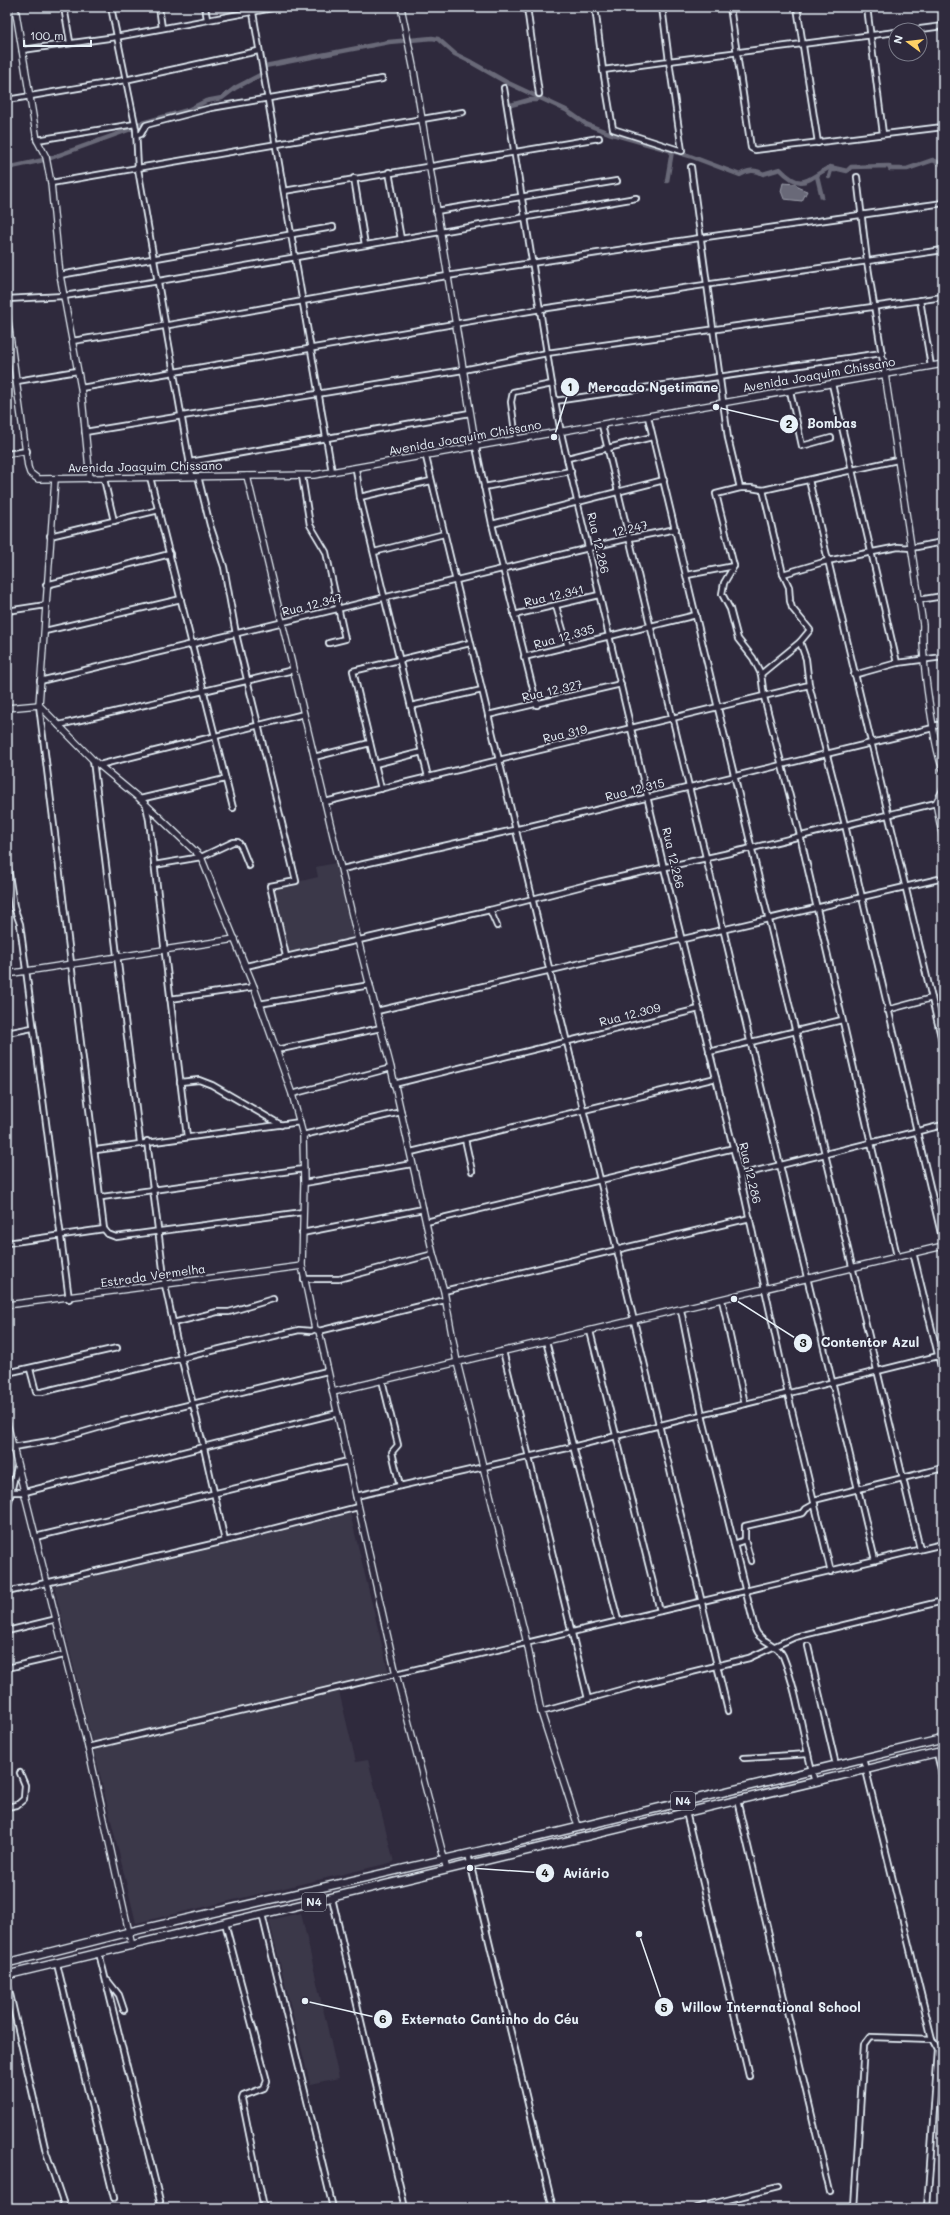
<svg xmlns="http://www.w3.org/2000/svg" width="950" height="2215" font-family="Mali,sans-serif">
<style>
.built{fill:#3b3749}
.water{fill:#696978;stroke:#9c9fab}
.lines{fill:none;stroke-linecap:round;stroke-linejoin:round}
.canal{stroke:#696978;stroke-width:4.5}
.minor-casing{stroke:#e8f1f8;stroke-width:8}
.tertiary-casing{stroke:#e8f1f8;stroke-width:8}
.trunk-casing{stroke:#e8f1f8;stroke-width:10}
.minor{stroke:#2f2a3d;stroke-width:4.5}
.tertiary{stroke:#2f2a3d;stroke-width:5.5}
.trunk{stroke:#2f2a3d;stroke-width:7}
.labels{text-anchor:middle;stroke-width:3.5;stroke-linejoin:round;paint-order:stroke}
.shield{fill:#2f2a3d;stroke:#b0b5c0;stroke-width:1}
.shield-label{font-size:11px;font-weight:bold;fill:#e8f1f8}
.street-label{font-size:12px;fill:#e8f1f8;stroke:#2f2a3d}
.leader{fill:none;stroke:#e8f1f8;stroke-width:1.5}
.callout-dot{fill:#e8f1f8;stroke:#2f2a3d;stroke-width:1.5}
.mark-label{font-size:12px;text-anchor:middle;font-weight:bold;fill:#111}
.callout-label{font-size:13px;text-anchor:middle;font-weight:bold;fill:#e8f1f8;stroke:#2f2a3d;stroke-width:3.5;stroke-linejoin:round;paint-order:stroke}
</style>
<rect width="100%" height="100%" fill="#2f2a3d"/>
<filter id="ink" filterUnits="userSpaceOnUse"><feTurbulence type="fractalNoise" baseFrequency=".025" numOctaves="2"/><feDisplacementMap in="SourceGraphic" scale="8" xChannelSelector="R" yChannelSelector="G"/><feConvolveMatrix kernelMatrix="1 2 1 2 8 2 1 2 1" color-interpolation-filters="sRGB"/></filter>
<g filter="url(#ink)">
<g class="built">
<path d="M336,863L353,939L287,954L272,888L318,877L316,867Z"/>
<path d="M350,1513L390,1678L339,1691L356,1762L368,1760L394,1862L136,1923L54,1586Z"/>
<path d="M301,1913L339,2078L310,2084L269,1920Z"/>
</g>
<path class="water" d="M783,183L796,184L799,188L807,191L802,201L784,199L781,191Z"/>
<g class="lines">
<g class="canal">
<path d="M264,71L265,66L389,42L432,38L438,39L455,54L469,61L506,82L566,110L586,124L609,133L690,156L740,175C747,170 756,169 763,174L780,169C803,193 808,178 830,167L847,171L851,167L889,166L890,169H907L933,160L943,165"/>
<path d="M511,105L529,100H536L539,98"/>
<path d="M7,168L48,159L131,129L135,125L188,110L206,101L222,98L235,88L262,74"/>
<path d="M817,176L822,197"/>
<path d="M829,177L831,170H836"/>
<path d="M667,181L672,151"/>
</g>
<defs>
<g id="minor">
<path d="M64,7L70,42"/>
<path d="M111,7L136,129L138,169L192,476"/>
<path d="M159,7L162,28"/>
<path d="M205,7L207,19"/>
<path d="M252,7L332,472"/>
<path d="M527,7L539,94"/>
<path d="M595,7L603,70L669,61L662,7"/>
<path d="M730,7L751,148L755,150L943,127"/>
<path d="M797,7L818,143"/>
<path d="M867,7L883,134"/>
<path d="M913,30L943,26"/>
<path d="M22,50L116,37L278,7"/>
<path d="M603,70L613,129L682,151L669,61L896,32"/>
<path d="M504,88L552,384L561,433L664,868L740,1175L788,1394L831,1572"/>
<path d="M7,100L125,80L258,51"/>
<path d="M137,135L141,134L146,125L211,108L382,79"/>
<path d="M37,140L135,124"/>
<path d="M691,167L728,438L740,488H751L763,490L897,460"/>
<path d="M389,172L401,239"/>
<path d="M857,177L867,261L885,374"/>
<path d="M354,178L365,245"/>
<path d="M51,183L463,112"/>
<path d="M284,191L599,138"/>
<path d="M436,211L617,181"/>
<path d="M60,275L333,227"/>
<path d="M7,299L64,296L159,281L636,198"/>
<path d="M920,300L931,366"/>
<path d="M72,341C197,322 322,296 447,276C612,250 778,227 943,203"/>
<path d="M17,381L77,371"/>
<path d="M832,384L897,663"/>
<path d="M81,388L541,309L943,250"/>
<path d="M790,391L802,446L831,438"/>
<path d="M555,401L882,353"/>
<path d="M648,417L920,1549"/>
<path d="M602,425L875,1560"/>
<path d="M85,432L463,370L547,353L943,297"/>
<path d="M516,439L511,402L513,392L552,384"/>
<path d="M476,447L492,524L537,705"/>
<path d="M7,454L27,451"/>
<path d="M426,457C523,875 629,1292 728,1711"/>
<path d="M568,458L652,437"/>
<path d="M190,462L470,413"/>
<path d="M356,469L360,497L428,777"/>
<path d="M198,476L210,525L224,567L236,634L296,881L270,886L286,956"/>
<path d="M302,476L310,525L326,552L345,639L329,643"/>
<path d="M150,477L233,808"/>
<path d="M104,479L114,521"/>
<path d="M809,480L943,1045"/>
<path d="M484,487L571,471"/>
<path d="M740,488L716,494L734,566L724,583L722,594L730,609L738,639L753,658L761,674L764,697L800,835L897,1256"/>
<path d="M763,490L783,574L789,587L790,601L792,608L810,630L800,642L806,659L809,685L845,825L943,1242"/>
<path d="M360,497L431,481"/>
<path d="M492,524L664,480"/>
<path d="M50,536L159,510"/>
<path d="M374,552L444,534"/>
<path d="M783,574L827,561L898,547L911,548L943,542"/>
<path d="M687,575L734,566"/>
<path d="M46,585L170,554"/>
<path d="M918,600L943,596"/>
<path d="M556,606L568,647"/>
<path d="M7,611L46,605"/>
<path d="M514,615L599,595"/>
<path d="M45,631L181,599"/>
<path d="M524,657L696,615"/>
<path d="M761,674L800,642"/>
<path d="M854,675L897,663L943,657"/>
<path d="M40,681L630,538L676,529"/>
<path d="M39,705L104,1229L108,1234L116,1237L303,1212"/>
<path d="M411,706L482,690"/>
<path d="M488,715L621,684"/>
<path d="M59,725L293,670"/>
<path d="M933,726L943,724"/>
<path d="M314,757L370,743"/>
<path d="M93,760L140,1142"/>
<path d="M375,764L422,752"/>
<path d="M99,765L304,714"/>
<path d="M381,789L353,671L470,643"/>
<path d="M140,799L225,779"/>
<path d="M325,802L809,685"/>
<path d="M146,805L149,820L187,1137"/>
<path d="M7,861L14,907L20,924L69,1299"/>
<path d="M154,865L201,857L233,842H238L241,846L249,866"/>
<path d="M342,869L514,830L933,728"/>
<path d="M490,910L497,926"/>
<path d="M246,966L490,910L598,882L752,848L936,803"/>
<path d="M170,999L254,987"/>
<path d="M259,1004L370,985"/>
<path d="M887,1010L932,998"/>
<path d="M377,1011L943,878"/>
<path d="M7,1033L32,1028"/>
<path d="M276,1050L381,1028"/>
<path d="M709,1052L842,1020"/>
<path d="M180,1082L199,1080L212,1085L281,1125"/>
<path d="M394,1084L699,1009"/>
<path d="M292,1094L391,1068"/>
<path d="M303,1135L401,1112"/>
<path d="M465,1139L472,1171"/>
<path d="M147,1141L165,1285L177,1341L204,1448L225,1541"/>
<path d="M96,1150L300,1122"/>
<path d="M411,1152L716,1078"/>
<path d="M740,1175L943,1125"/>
<path d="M304,1183L412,1164"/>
<path d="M102,1197L304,1169"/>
<path d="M426,1222L734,1148"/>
<path d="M302,1233L423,1209"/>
<path d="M7,1243L104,1229"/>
<path d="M913,1252L943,1375"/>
<path d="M304,1279H339L433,1254"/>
<path d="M444,1291L750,1218"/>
<path d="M722,1300L745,1404"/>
<path d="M681,1310L702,1415L755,1629C759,1642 777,1643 783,1656C799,1696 803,1741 815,1782"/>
<path d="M173,1323L217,1312H229L273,1299"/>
<path d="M319,1331L445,1300"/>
<path d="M590,1331L660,1611"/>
<path d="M546,1341L618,1620"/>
<path d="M503,1351L588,1699"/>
<path d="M30,1369L36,1392H42L299,1330L311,1331L315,1329"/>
<path d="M7,1373L117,1348"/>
<path d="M382,1380L398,1445L392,1452L400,1486"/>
<path d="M13,1447L56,1440L115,1423L327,1371"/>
<path d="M11,1492H25L338,1413"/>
<path d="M356,1496L572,1447L938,1356"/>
<path d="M814,1500L943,1468"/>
<path d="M7,1509L17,1467"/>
<path d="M35,1537L348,1461"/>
<path d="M745,1540L751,1561"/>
<path d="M734,1544L745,1540V1526L803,1513L806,1509L815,1504"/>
<path d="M7,1592L225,1541L358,1507"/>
<path d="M7,1631L57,1619"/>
<path d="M808,1646L836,1765"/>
<path d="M7,1668L64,1655"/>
<path d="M541,1712L638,1685L749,1658L795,1637L943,1601"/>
<path d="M88,1747L943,1544"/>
<path d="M937,1753L943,1779"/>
<path d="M744,1758L808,1754"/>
<path d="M863,1758L932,2039L938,2050L927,2208"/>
<path d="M737,1800L830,2192"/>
<path d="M7,1807L17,1805L24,1799L25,1785L20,1773"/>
<path d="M686,1812L749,2076"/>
<path d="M468,1854L553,2208"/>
<path d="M332,1898L405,2208"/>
<path d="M262,1914L333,2208"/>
<path d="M225,1923L267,2081L264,2088L243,2096L242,2099L264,2208"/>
<path d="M99,1953L160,2201"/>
<path d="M57,1964L114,2198"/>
<path d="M7,1981L46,2152L65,2208"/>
<path d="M108,1981L119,1995L124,2010"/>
<path d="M696,2208L778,2187"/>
<path d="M854,2208L864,2045L870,2037L932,2039"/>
</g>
<g id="tertiary">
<path d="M15,7L37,140L46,157L51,183L60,275L81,388L90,479"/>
<path d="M401,7L414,71L476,447"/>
<path d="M7,314L28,467L30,473L38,479L314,475L943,364"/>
<path d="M885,374L923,625C922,656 926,684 931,714C934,732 936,752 943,769"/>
<path d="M247,476L358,940L391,1068L433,1254L444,1291L457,1362L527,1643L541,1712L578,1826"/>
<path d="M55,479L39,705L93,760L140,799L201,857L254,987L292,1094L303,1135L304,1183L302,1266L315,1329L319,1331L396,1674L447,1870"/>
<path d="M7,708L39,705"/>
<path d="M943,790L936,803L943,838"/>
<path d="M7,974L235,939"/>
<path d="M7,1305L302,1266"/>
<path d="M333,1392L943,1246"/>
<path d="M7,1423L88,1747L132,1946"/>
</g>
<g id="trunk">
<path d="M7,1963L129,1932L476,1852L943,1739"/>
<path d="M7,1975L943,1751"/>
</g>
</defs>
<use href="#minor" class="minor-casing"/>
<use href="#tertiary" class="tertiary-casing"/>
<use href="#trunk" class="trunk-casing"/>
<use href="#minor" class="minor"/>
<use href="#tertiary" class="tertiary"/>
<use href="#trunk" class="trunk"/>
</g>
</g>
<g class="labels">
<g class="shield">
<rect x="671" y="1792" width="24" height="18" rx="3"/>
<rect x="302" y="1893" width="24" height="18" rx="3"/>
</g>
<g class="shield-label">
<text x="683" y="1805">N4</text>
<text x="314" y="1906">N4</text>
</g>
<g class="street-label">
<text transform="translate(819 375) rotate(-10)" y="4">Avenida Joaquim Chissano</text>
<text transform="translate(465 438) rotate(-10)" y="4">Avenida Joaquim Chissano</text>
<text transform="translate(145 467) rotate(-1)" y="4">Avenida Joaquim Chissano</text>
<text transform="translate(630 529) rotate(-13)" y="4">12.247</text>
<text transform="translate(598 543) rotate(77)" y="4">Rua 12.286</text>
<text transform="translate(554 596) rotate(-13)" y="4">Rua 12.341</text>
<text transform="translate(312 605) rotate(-14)" y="4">Rua 12.347</text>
<text transform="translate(564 637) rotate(-15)" y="4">Rua 12.335</text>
<text transform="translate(552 691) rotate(-13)" y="4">Rua 12.327</text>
<text transform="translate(565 734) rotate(-13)" y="4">Rua 319</text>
<text transform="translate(635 790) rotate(-14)" y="4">Rua 12.315</text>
<text transform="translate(673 858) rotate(77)" y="4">Rua 12.286</text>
<text transform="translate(630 1015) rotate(-14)" y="4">Rua 12.309</text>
<text transform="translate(750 1173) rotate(77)" y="4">Rua 12.286</text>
<text transform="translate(153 1276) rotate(-8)" y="4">Estrada Vermelha</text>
</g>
</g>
<path class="leader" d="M554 437L570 387M716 407L789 424M734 1299L803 1343M470 1868L545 1873M639 1934L664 2007M305 2001L383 2019"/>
<g class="callout-dot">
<circle cx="554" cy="437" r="4"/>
<circle cx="716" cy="407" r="4"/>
<circle cx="734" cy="1299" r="4"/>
<circle cx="470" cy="1868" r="4"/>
<circle cx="639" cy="1934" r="4"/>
<circle cx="305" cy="2001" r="4"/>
<circle cx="570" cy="387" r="10"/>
<circle cx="789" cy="424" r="10"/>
<circle cx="803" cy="1343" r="10"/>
<circle cx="545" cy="1873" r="10"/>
<circle cx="664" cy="2007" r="10"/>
<circle cx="383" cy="2019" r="10"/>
</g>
<g class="mark-label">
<text x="570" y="391">1</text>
<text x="789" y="428">2</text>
<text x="803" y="1347">3</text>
<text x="545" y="1877">4</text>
<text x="664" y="2012">5</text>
<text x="383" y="2023">6</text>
</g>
<g class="callout-label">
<text x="653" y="392">Mercado Ngetimane</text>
<text x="832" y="428">Bombas</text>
<text x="870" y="1347">Contentor Azul</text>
<text x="586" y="1878">Aviário</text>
<text x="771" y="2012">Willow International School</text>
<text x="490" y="2024">Externato Cantinho do Céu</text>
</g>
<rect width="950" height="2215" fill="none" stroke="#2f2a3d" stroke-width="24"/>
<rect x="12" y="12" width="926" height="2191" fill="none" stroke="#e8f1f8" stroke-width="1.5" filter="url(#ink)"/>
<g transform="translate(908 42) rotate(285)"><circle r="19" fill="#2f2a3d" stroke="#797a88"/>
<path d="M0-3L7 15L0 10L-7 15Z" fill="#ffd166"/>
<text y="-6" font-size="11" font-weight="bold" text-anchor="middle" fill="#e8f1f8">N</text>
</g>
<path d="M24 40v6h67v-6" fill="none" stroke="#e8f1f8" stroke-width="2"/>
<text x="30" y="40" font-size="12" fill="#e8f1f8" stroke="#2f2a3d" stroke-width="3" paint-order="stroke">100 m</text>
</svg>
